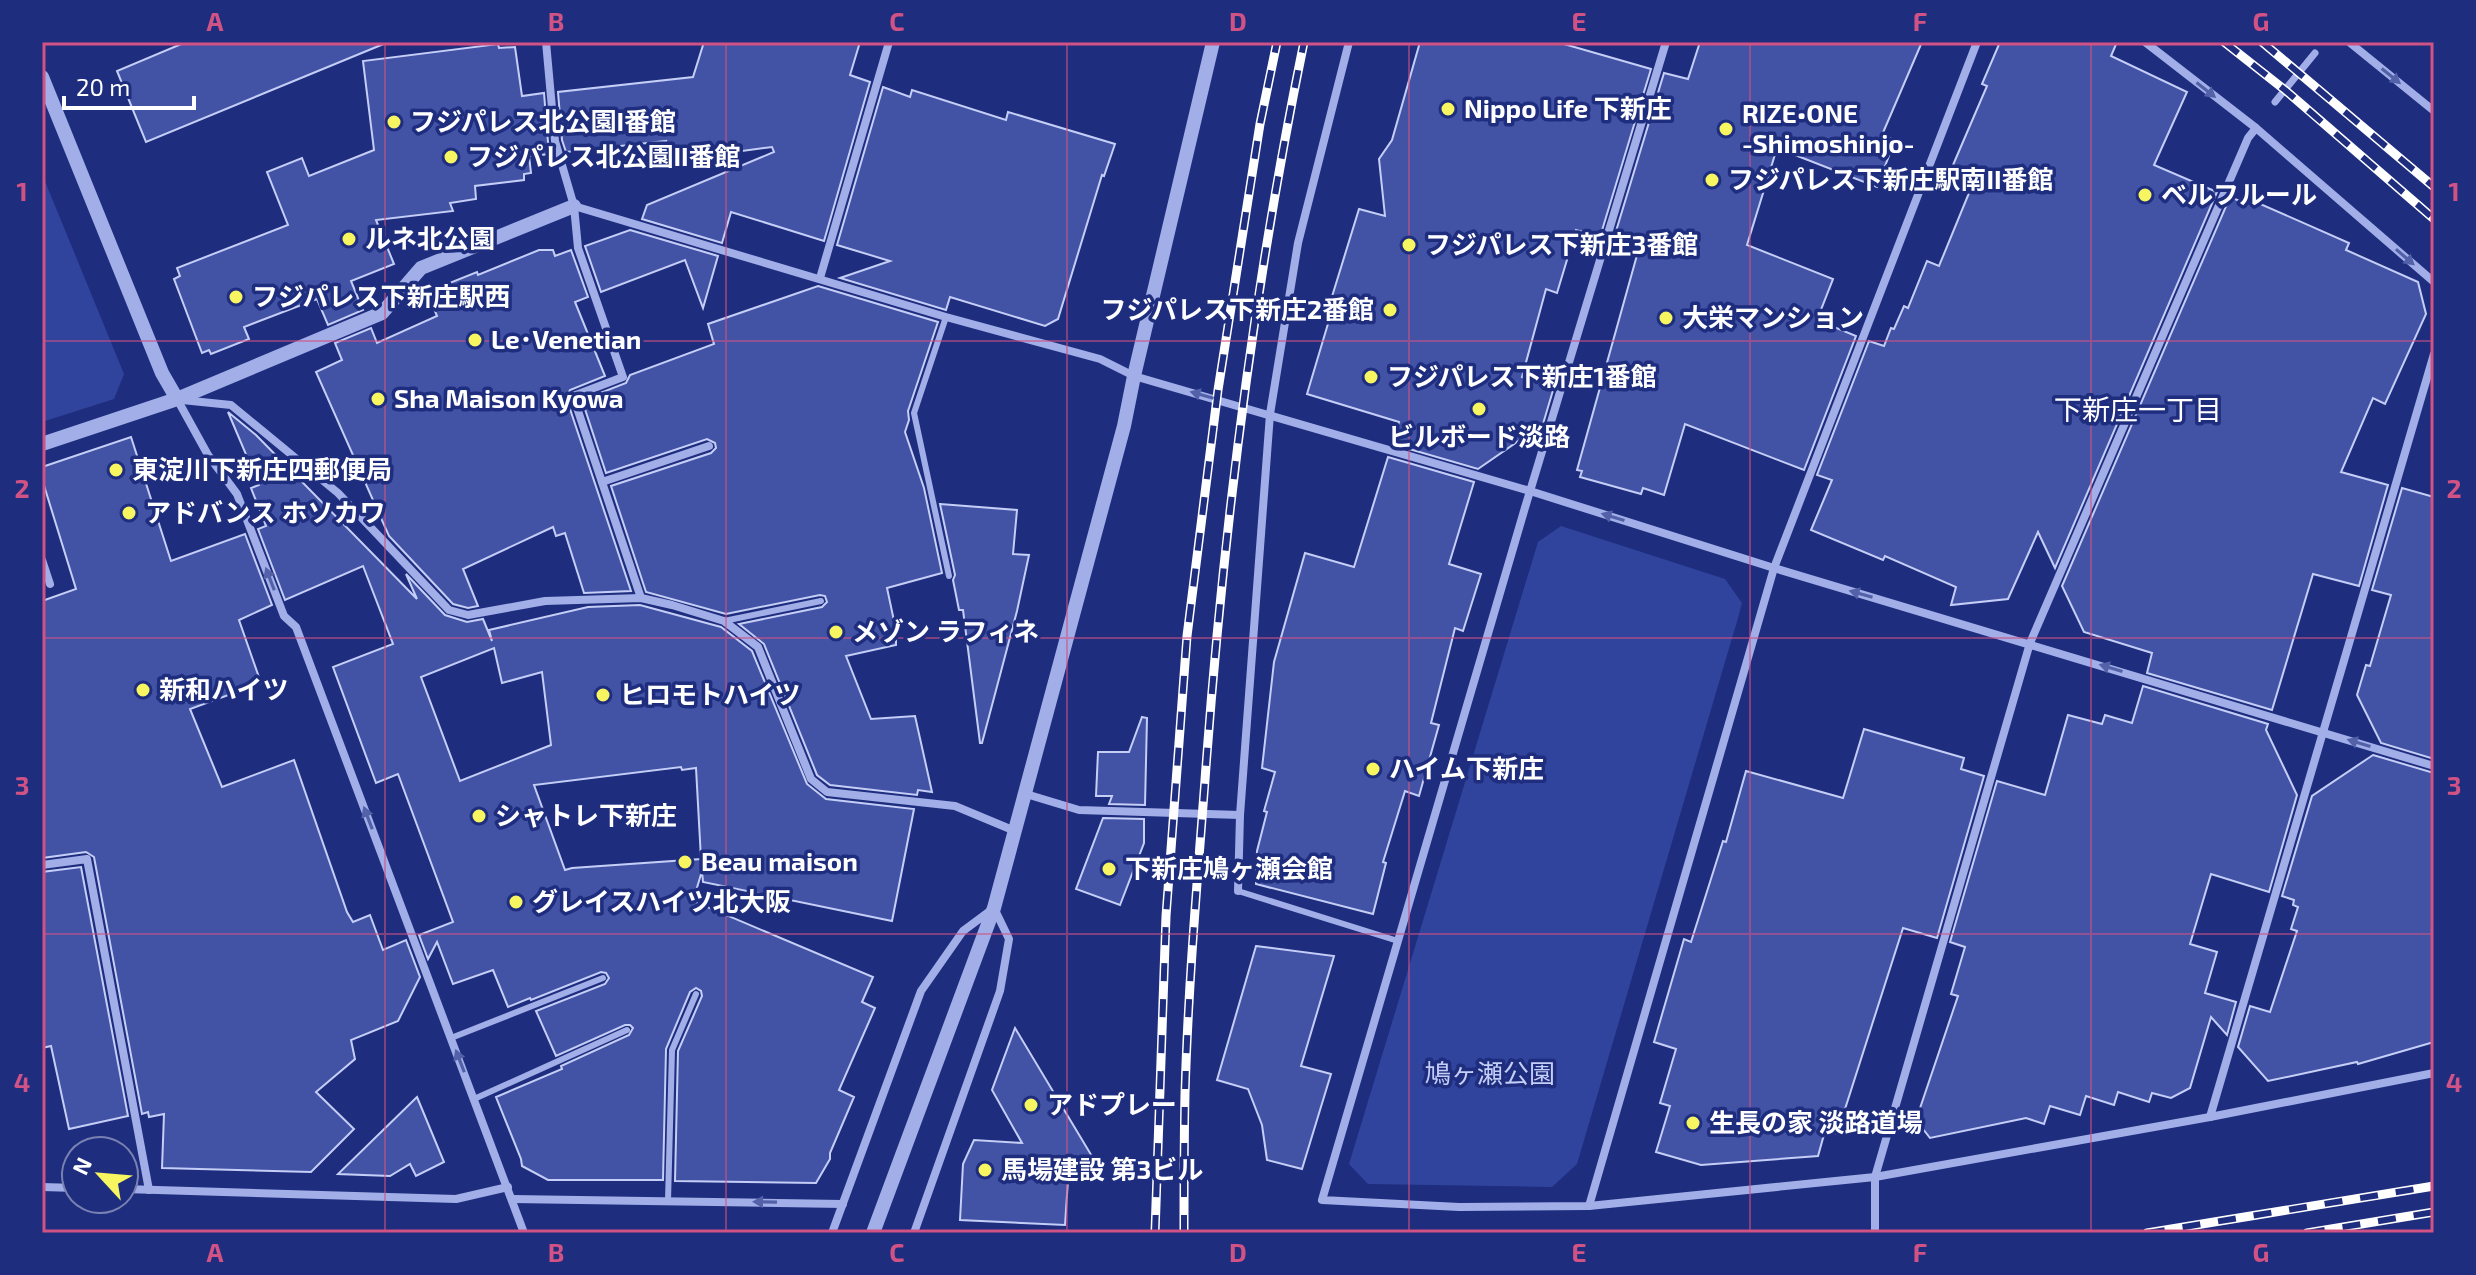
<svg xmlns="http://www.w3.org/2000/svg" width="2476" height="1275" font-family="'Exo 2','Noto Sans JP',sans-serif">
<style>
.green{fill:#30449d}
.building{fill:#4253a6;stroke:#c5cef6;stroke-width:2;fill-rule:evenodd}
.lines{fill:none;stroke-linecap:round;stroke-linejoin:round}
.service{stroke:#a1aee8;stroke-width:6}
.pedestrian{stroke:#a1aee8;stroke-width:7}
.minor{stroke:#a1aee8;stroke-width:8}
.tertiary{stroke:#a1aee8;stroke-width:14}
.rail-casing{stroke:#fff;stroke-width:9}
.rail{stroke:#1e2d7e;stroke-width:6;stroke-dasharray:18;stroke-linecap:butt}
.oneway{fill:#5261a8}
.grid{fill:none;stroke:#d15284;stroke-width:2;stroke-opacity:0.55}
.poi-dot{fill:#f7f560;stroke:#1e2d7e;stroke-width:3}
.labels{text-anchor:middle;stroke-width:7;stroke-linejoin:round;paint-order:stroke}
.poi-label{font-size:26px;font-weight:bold;fill:#fff;stroke:#1e2d7e;text-anchor:start}
.park-label{font-size:26px;fill:#c5cef6;stroke:#1e2d7e}
.neighbourhood-label{font-size:28px;fill:#fff;stroke:#1e2d7e}
.neatline{fill:none;stroke:#d15284;stroke-width:3}
.grid-label{font-size:26px;text-anchor:middle;font-weight:bold;fill:#d15284}
</style>
<rect width="100%" height="100%" fill="#1e2d7e"/>
<g class="green">
<path d="M42,174L124,374L114,399L42,422Z"/>
<path d="M1561,526L1725,579L1742,603L1738,618L1577,1164L1552,1187L1368,1184L1349,1164L1538,542Z"/>
</g>
<g class="building">
<path d="M186,42H386V43L146,142L117,71Z"/>
<path d="M704,42H860L850,75L870,82L824,241L731,212L722,243L642,219L647,205L774,152L772,147L660,162L666,141L566,152L562,140L558,92L693,77Z"/>
<path d="M1420,42H1557L1651,69L1600,237L1576,230L1557,293L1546,289L1522,377L1554,387L1543,424L1478,469L1392,444L1399,422L1307,394L1330,317L1326,316L1359,209L1385,216L1379,159L1392,140Z"/>
<path d="M1700,42H1922L1882,135L1895,140L1877,187L1777,148L1747,245L1833,279L1817,320L1856,336L1804,470L1685,424L1664,495L1643,488L1641,494L1580,477L1582,471L1577,470L1639,248L1613,241L1664,73L1688,79Z"/>
<path d="M2000,42H2117L2111,56L2187,92L2154,165L2217,192L2055,568L2038,532L2008,599L1951,605L1956,587L1885,556L1883,560L1811,530L1832,480L1817,475L1869,341L1884,346L1891,328L1894,329L1904,306L1908,308L1927,261L1939,266L1969,193L1955,187L1963,169L1953,165L1987,86L1982,84Z"/>
<path d="M498,44L499,48L515,47L522,96L544,93L548,142L551,154L529,156L531,173L524,174V180L475,186L476,199L450,203L453,211L376,220L394,264L351,281L363,310L328,325L317,299L244,327L249,339L211,354L209,350L202,353L174,279L180,276L177,268L288,225L267,172L302,158L309,176L374,150L363,61Z"/>
<path d="M883,87L910,97L912,90L1006,120L1008,112L1115,144L1104,176L1102,175L1058,319L1045,326L950,297L946,310L840,278L890,261L837,245Z"/>
<path d="M2230,197L2247,204L2249,199L2349,243L2346,250L2418,282L2426,314L2385,404L2373,398L2341,472L2388,485L2359,586L2313,574L2272,710L2147,673L2152,653L2084,632L2062,586Z"/>
<path d="M630,230L718,256L703,308L685,260L601,292L585,246Z"/>
<path d="M539,250H553L555,256L571,250L588,297L575,302L605,376L570,390L566,397L631,591L584,593L565,533L556,536L553,527L463,569L478,606L468,608L453,604L389,536L316,372L342,360L335,343L371,328L377,343L437,316L427,292L477,272L478,275Z"/>
<path d="M818,286L938,322L908,411L909,420L905,432L924,488L942,573L887,588L896,630V645L846,656L871,719L915,716L932,792L918,790L917,795L830,785L817,775L764,644L739,624L822,607L827,602L825,596L820,595L726,614L646,592L611,486L711,453L716,448L715,443L707,439L606,473L582,400L626,383L630,375L714,344L708,324Z"/>
<path d="M228,412L256,435L417,599L406,574L445,615L467,622L483,619L492,641L489,630L588,607L640,605L721,627L752,651L807,784L826,799L914,809L892,921L703,882L702,871L693,901L873,977L862,1002L875,1008L839,1090L854,1097L830,1153V1159L816,1183L675,1181L678,1051L702,996L701,991L696,988L690,992L666,1049L663,1180H548L522,1166L521,1159L496,1097L562,1069L561,1066L629,1035L633,1028L630,1025H625L556,1056L536,1011L605,984L609,978L606,973L601,972L531,1000L530,998L508,1007L493,970L453,984L437,942L428,959L419,935L453,922L398,774L376,783L333,667L393,644L363,566L285,600L258,529L266,526L251,488L259,485ZM494,648L502,683L542,672L551,745L460,781L421,677ZM681,767L682,770L696,768L701,859L572,868L565,870L534,785Z"/>
<path d="M131,437L171,561L245,534L272,605L239,620L261,683L190,709L222,787L294,760L347,912L353,922L370,915L383,950L406,940L420,977L398,1021L351,1040L355,1059L316,1092L354,1129L311,1172L162,1168L164,1114L149,1117L148,1112L142,1114L94,857L86,852L42,858V601L76,589L42,479V467Z"/>
<path d="M1388,457L1474,482L1449,564L1481,574L1463,631L1455,628L1431,723L1439,725L1419,796L1405,791L1383,862L1386,863L1373,914L1256,884L1257,851L1267,812L1264,811L1275,772L1262,768L1274,662L1305,553L1354,567Z"/>
<path d="M2402,488L2434,497V759L2381,743L2357,695L2366,665L2370,666L2391,595L2372,590Z"/>
<path d="M940,504L1017,510L1013,554L1029,555L1017,611L982,743H980L963,610H959L953,580L955,575Z"/>
<path d="M2143,686L2268,724L2266,730L2297,795L2269,892L2211,874L2190,944L2217,952L2205,993L2236,1002L2227,1035L2211,1017L2190,1088L2171,1098L2152,1093L2149,1102L2118,1092L2114,1105L2086,1096L2080,1115L2050,1106L2044,1124L2026,1118L1930,1138L1916,1120L1958,996L1951,994L1965,947L1950,942L1997,781L2045,795L2068,715L2102,724L2105,715L2132,723Z"/>
<path d="M1142,717L1147,718L1145,805L1109,804L1112,796H1096L1098,752H1129Z"/>
<path d="M1864,729L1964,758L1961,769L1984,776L1937,938L1903,928L1837,1134L1825,1131L1818,1156L1701,1165L1656,1152L1670,1106L1660,1103L1676,1049L1654,1042L1684,939L1691,942L1723,841L1726,842L1746,771L1843,798Z"/>
<path d="M2373,755L2434,773V1042L2358,1064L2357,1062L2268,1081L2238,1047L2250,1006L2270,1012L2297,931L2291,929L2298,907L2293,905L2294,900L2282,896L2312,796Z"/>
<path d="M1103,818L1144,819V843L1120,905L1076,889Z"/>
<path d="M81,867L128,1116L69,1129L51,1046L42,1048V872Z"/>
<path d="M1256,946L1334,956L1301,1066L1331,1074L1302,1169L1267,1160L1262,1125L1248,1089L1217,1080Z"/>
<path d="M1015,1028L1093,1158L1068,1180L1065,1225L960,1220L963,1164L974,1140L1022,1143L992,1090Z"/>
<path d="M417,1097L444,1162L416,1176L410,1164L390,1176L338,1174Z"/>
</g>
<g class="lines">
<g class="service">
<path d="M946,317L914,413L949,576"/>
<path d="M724,621L821,601"/>
<path d="M1238,891L1398,941"/>
<path d="M451,1038L603,978"/>
<path d="M474,1099L627,1030"/>
<path d="M668,1201L672,1050L696,994"/>
</g>
<path class="pedestrian" d="M2275,102L2315,53"/>
<g class="minor">
<path d="M546,42L555,141L574,206L578,248L623,377L573,396L641,598"/>
<path d="M1666,42L1524,511L1322,1200L1459,1207L1589,1206L1875,1177L2210,1117L2434,1073"/>
<path d="M2145,42L2256,128L2434,282"/>
<path d="M2349,42L2434,111"/>
<path d="M574,206L946,317L1100,359L1134,376L1530,491L1774,568L2434,766"/>
<path d="M820,278L889,42"/>
<path d="M177,399L208,455L237,494L284,616L296,627L524,1233"/>
<path d="M182,400L231,405L338,493L449,610L468,615L545,601L641,598L672,605L724,621L758,647L811,779L827,792L955,806L1015,831"/>
<path d="M602,482L709,446"/>
<path d="M42,560L50,584"/>
<path d="M1026,794L1079,810L1240,815"/>
<path d="M42,865L87,859L149,1190"/>
<path d="M1238,891L1240,815L1270,414L1298,243L1349,42"/>
<path d="M2210,1117L2434,354"/>
<path d="M42,1187L76,1188"/>
<path d="M124,1189L456,1199L508,1187"/>
<path d="M512,1199L843,1204"/>
<path d="M1589,1206L1774,568L1977,42"/>
<path d="M832,1233L921,991L963,931L994,908L1009,939L1000,991L914,1233"/>
<path d="M1875,1233V1177L2030,643L2248,138L2256,128"/>
</g>
<g class="tertiary">
<path d="M42,77L162,373L177,399"/>
<path d="M42,444L177,399L382,313L421,268L574,206"/>
<path d="M873,1233L994,908L1124,426L1134,376L1213,42"/>
</g>
<defs>
<g id="rail">
<path d="M2224,42L2285,90L2434,219"/>
<path d="M2262,42L2434,187"/>
<path d="M1155,1233L1166,916L1187,636L1218,390L1260,124L1277,42"/>
<path d="M1184,1233C1184,1187 1184,1140 1185,1094C1188,989 1197,884 1205,780C1223,532 1254,285 1304,42"/>
<path d="M2147,1233L2434,1186"/>
<path d="M2307,1233L2434,1212"/>
</g>
</defs>
<use href="#rail" class="rail-casing"/>
<use href="#rail" class="rail"/>
</g>
<defs><path id="oneway-solid" d="M-6-.8H1V-3.2L6.5 0L1 3.2V.8H-6Z" transform="scale(2)"/></defs>
<g class="oneway">
<use href="#oneway-solid" transform="translate(2391 76) rotate(39)"/>
<use href="#oneway-solid" transform="translate(2206 90) rotate(38)"/>
<use href="#oneway-solid" transform="translate(2405 257) rotate(41)"/>
<use href="#oneway-solid" transform="translate(1202 395) rotate(-164)"/>
<use href="#oneway-solid" transform="translate(1613 517) rotate(-163)"/>
<use href="#oneway-solid" transform="translate(270 579) rotate(-111)"/>
<use href="#oneway-solid" transform="translate(1861 594) rotate(-164)"/>
<use href="#oneway-solid" transform="translate(2111 668) rotate(-163)"/>
<use href="#oneway-solid" transform="translate(2359 743) rotate(-163)"/>
<use href="#oneway-solid" transform="translate(368 818) rotate(-111)"/>
<use href="#oneway-solid" transform="translate(460 1061) rotate(-111)"/>
<use href="#oneway-solid" transform="translate(765 1202) rotate(-179)"/>
</g>
<path class="grid" d="M385,42V1233M726,42V1233M1067,42V1233M1409,42V1233M1750,42V1233M2091,42V1233M42,341H2434M42,638H2434M42,934H2434"/>
<g class="poi-dot">
<circle cx="1448" cy="109" r="8"/>
<circle cx="394" cy="122" r="8"/>
<circle cx="1726" cy="129" r="8"/>
<circle cx="451" cy="157" r="8"/>
<circle cx="1712" cy="180" r="8"/>
<circle cx="2145" cy="195" r="8"/>
<circle cx="349" cy="239" r="8"/>
<circle cx="1409" cy="245" r="8"/>
<circle cx="236" cy="297" r="8"/>
<circle cx="1390" cy="310" r="8"/>
<circle cx="1666" cy="318" r="8"/>
<circle cx="475" cy="340" r="8"/>
<circle cx="1371" cy="377" r="8"/>
<circle cx="378" cy="399" r="8"/>
<circle cx="1479" cy="409" r="8"/>
<circle cx="116" cy="470" r="8"/>
<circle cx="129" cy="513" r="8"/>
<circle cx="836" cy="632" r="8"/>
<circle cx="143" cy="690" r="8"/>
<circle cx="603" cy="695" r="8"/>
<circle cx="1373" cy="769" r="8"/>
<circle cx="479" cy="816" r="8"/>
<circle cx="685" cy="862" r="8"/>
<circle cx="1109" cy="869" r="8"/>
<circle cx="516" cy="902" r="8"/>
<circle cx="1031" cy="1105" r="8"/>
<circle cx="1693" cy="1123" r="8"/>
<circle cx="985" cy="1170" r="8"/>
</g>
<g class="labels">
<g class="poi-label">
<text x="1464" y="118">Nippo Life 下新庄</text>
<text x="1742" y="123">RIZE•ONE<tspan x="1742" dy="30">-Shimoshinjo-</tspan></text>
<text x="410" y="131">フジパレス北公園I番館</text>
<text x="467" y="166">フジパレス北公園II番館</text>
<text x="1728" y="189">フジパレス下新庄駅南II番館</text>
<text x="2161" y="204">ベルフルール</text>
<text x="365" y="248">ルネ北公園</text>
<text x="1425" y="254">フジパレス下新庄3番館</text>
<text x="252" y="306">フジパレス下新庄駅西</text>
<text x="1374" y="319" text-anchor="end">フジパレス下新庄2番館</text>
<text x="1682" y="327">大栄マンション</text>
<text x="491" y="349">Le･Venetian</text>
<text x="1387" y="386">フジパレス下新庄1番館</text>
<text x="394" y="408">Sha Maison Kyowa</text>
<text x="1479" y="446" text-anchor="middle">ビルボード淡路</text>
<text x="132" y="479">東淀川下新庄四郵便局</text>
<text x="145" y="522">アドバンス ホソカワ</text>
<text x="852" y="641">メゾン ラフィネ</text>
<text x="159" y="699">新和ハイツ</text>
<text x="619" y="704">ヒロモトハイツ</text>
<text x="1389" y="778">ハイム下新庄</text>
<text x="495" y="825">シャトレ下新庄</text>
<text x="701" y="871">Beau maison</text>
<text x="1125" y="878">下新庄鳩ヶ瀬会館</text>
<text x="532" y="911">グレイスハイツ北大阪</text>
<text x="1047" y="1114">アドプレー</text>
<text x="1709" y="1132">生長の家 淡路道場</text>
<text x="1001" y="1179">馬場建設 第3ビル</text>
</g>
<g class="park-label">
<text x="1490" y="1083">鳩ヶ瀬公園</text>
</g>
<g class="neighbourhood-label">
<text x="2138" y="420">下新庄一丁目</text>
</g>
</g>
<rect width="2476" height="1275" fill="none" stroke="#1e2d7e" stroke-width="88"/>
<g transform="translate(100 1175) rotate(296)"><circle r="38" fill="#1e2d7e" stroke="#7881b2" stroke-width="2"/>
<path d="M0-6L14 30L0 20L-14 30Z" fill="#f7f560"/>
<text y="-12" font-size="22" font-weight="bold" text-anchor="middle" fill="#ffffff">N</text>
</g>
<path d="M64 96v12h130v-12" fill="none" stroke="#ffffff" stroke-width="4"/>
<text x="76" y="96" font-size="24" fill="#ffffff" stroke="#1e2d7e" stroke-width="6" paint-order="stroke">20 m</text>
<rect x="44" y="44" width="2388" height="1187" class="neatline"/>
<g class="grid-label">
<text x="215" y="31">A</text>
<text x="556" y="31">B</text>
<text x="897" y="31">C</text>
<text x="1238" y="31">D</text>
<text x="1579" y="31">E</text>
<text x="1920" y="31">F</text>
<text x="2261" y="31">G</text>
<text x="22" y="201">1</text>
<text x="2454" y="201">1</text>
<text x="22" y="498">2</text>
<text x="2454" y="498">2</text>
<text x="22" y="795">3</text>
<text x="2454" y="795">3</text>
<text x="22" y="1092">4</text>
<text x="2454" y="1092">4</text>
<text x="215" y="1262">A</text>
<text x="556" y="1262">B</text>
<text x="897" y="1262">C</text>
<text x="1238" y="1262">D</text>
<text x="1579" y="1262">E</text>
<text x="1920" y="1262">F</text>
<text x="2261" y="1262">G</text>
</g>
</svg>
